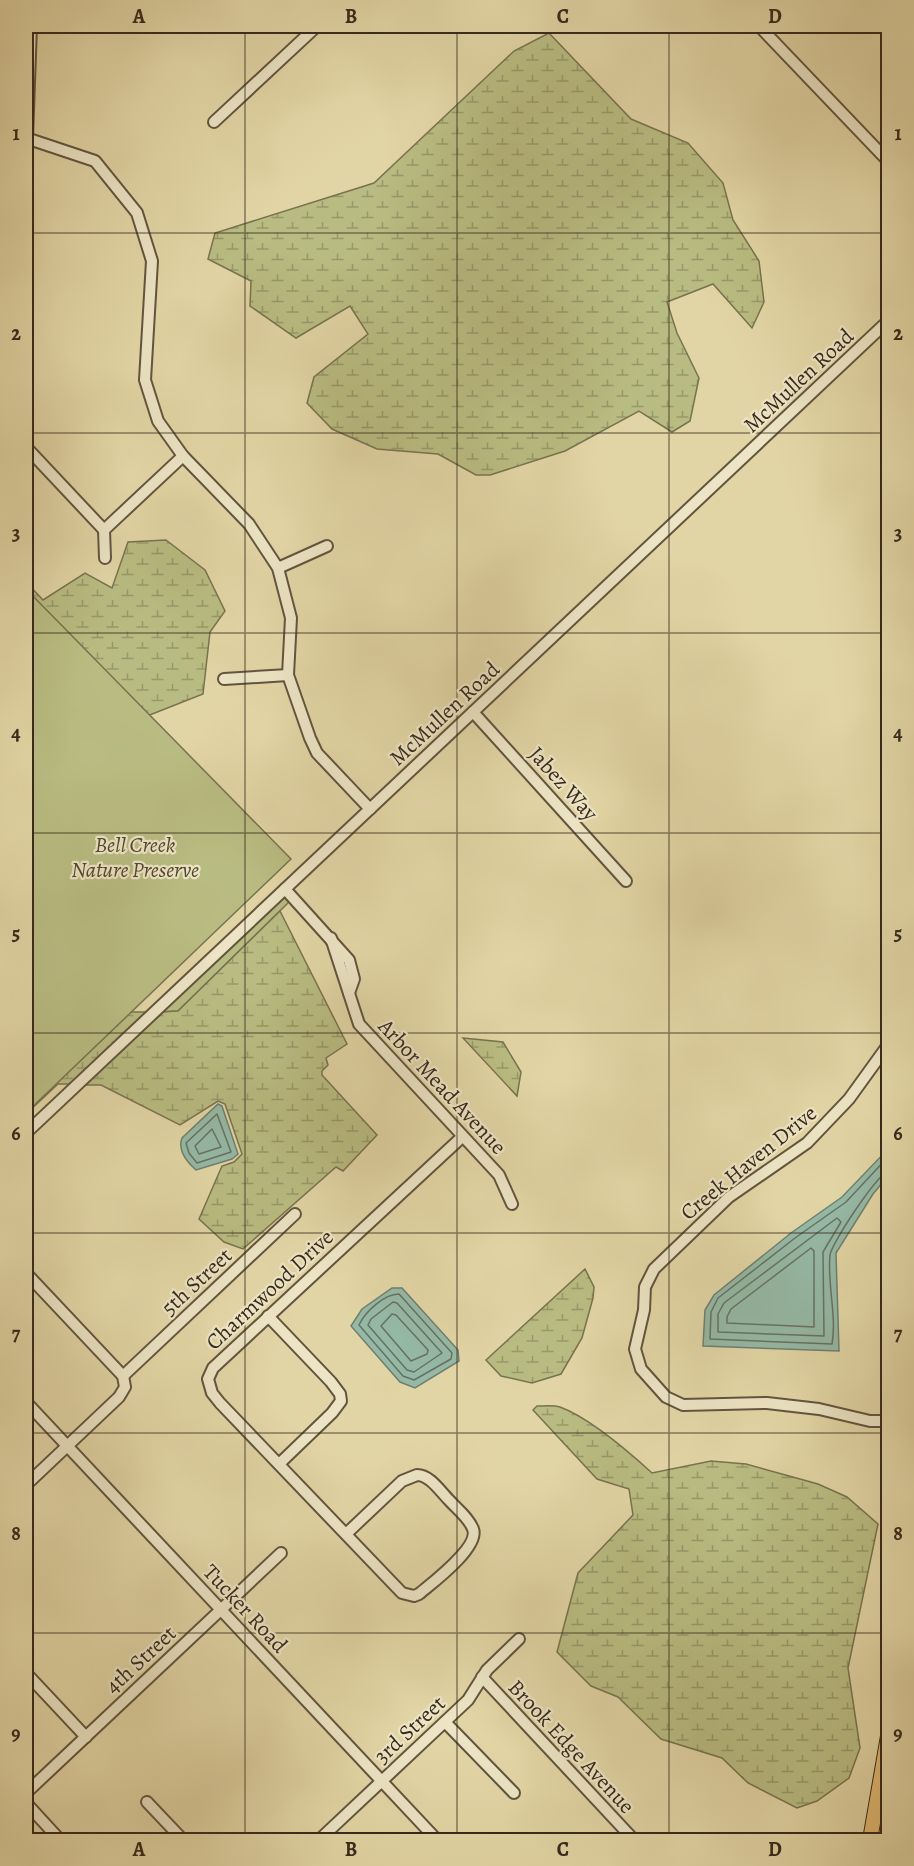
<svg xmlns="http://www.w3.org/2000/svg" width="914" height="1866" font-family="Alegreya,serif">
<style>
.forest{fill:url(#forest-crowns);stroke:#78734f;stroke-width:1.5}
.wetland{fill:url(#wetland-marsh);stroke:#78734f;stroke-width:1.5}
.park{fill:#b9bc82;stroke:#78734f;stroke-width:1.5}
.water{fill:#95b9a6;stroke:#6f806f;stroke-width:1.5}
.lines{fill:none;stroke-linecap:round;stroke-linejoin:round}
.shore{stroke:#667261;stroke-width:1.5}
.minor-casing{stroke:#62553e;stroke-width:14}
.major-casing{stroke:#372a1c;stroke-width:16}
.minor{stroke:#ece4c4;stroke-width:10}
.major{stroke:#e1ba72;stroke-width:14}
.grid{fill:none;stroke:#372a1c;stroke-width:1.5;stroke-opacity:0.55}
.labels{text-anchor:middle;stroke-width:4.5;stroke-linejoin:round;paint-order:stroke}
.street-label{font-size:22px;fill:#372a1c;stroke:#ece4c4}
.park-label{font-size:22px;font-style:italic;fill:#514730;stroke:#ece4c4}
.neatline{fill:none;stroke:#372a1c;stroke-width:2}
.grid-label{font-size:20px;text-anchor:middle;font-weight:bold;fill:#372a1c}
</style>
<defs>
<pattern id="forest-crowns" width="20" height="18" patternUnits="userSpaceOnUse" patternTransform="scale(1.5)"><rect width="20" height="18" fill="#b9bc82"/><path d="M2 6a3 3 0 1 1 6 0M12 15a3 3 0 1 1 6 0" fill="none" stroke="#97996a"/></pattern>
<pattern id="wetland-marsh" width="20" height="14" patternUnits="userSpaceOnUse" patternTransform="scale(1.5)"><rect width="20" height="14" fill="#b9bc82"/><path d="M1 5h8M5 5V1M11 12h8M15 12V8" fill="none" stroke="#97996a"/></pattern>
</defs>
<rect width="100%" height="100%" fill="#e2d5a5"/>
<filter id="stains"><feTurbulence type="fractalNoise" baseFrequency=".00333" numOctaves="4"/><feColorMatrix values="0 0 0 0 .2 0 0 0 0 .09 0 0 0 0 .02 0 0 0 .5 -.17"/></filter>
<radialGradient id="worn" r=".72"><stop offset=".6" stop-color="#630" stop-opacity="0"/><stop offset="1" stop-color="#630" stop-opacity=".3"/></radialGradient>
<path class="forest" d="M285,895L290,901L178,1011L161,1012Z"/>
<g class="wetland">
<path d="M549,33L631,119L688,143L723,183L733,220L759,261L764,302L752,328L713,284L667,302L677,333L699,378L690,421L672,432L639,411L565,451L490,475H476L438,454L377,449L332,429L307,403L314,377L368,334L350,306L296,338L250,306L251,281L208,259L215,233L374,183L514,51Z"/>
<path d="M166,540L205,570L225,611L210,632L203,694L137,720L26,773V582L43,600L85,573L112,588L128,542Z"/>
<path d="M280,911L347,1044L326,1058L328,1065L322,1071V1075L377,1135L343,1171L336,1167L243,1249L224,1242L199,1219L222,1166L234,1162L242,1154L225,1104L218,1101L180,1125L101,1085H83L161,1012L178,1011Z"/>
<path d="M26,1002L122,1012H149L71,1084H58L26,1114Z"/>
<path d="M463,1038L503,1042L521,1072L517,1096Z"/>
<path d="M585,1269L594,1287L593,1298L582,1338L561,1374L532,1383L501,1376L486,1360Z"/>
<path d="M537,1406C544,1406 554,1405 560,1407C590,1418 629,1452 652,1473L711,1461L746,1464L818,1484L847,1497L878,1524L848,1668L860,1748L849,1778L817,1801L797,1808L748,1783L722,1758L661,1739L618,1697L591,1686L557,1652L578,1573L633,1515L629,1489L597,1479L533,1410Z"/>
</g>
<path class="park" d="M26,589L291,859L26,1113Z"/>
<g class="water">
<path d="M218,1104L222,1106L238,1154L232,1159L196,1170C187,1162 177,1151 182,1138Z"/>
<path d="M888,1149V1176L873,1194L836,1253L839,1351L703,1346L705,1310L714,1295L791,1233L842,1197Z"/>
<path d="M392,1288H402L458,1350L459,1361L415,1388L400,1382L351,1326L362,1309Z"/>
</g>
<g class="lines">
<g class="shore">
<path d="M217,1114L231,1152L197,1163L189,1153L186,1143Z"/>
<path d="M212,1129L221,1147L199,1154L195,1146Z"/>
<path d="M888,1157L846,1202L795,1238L718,1298L711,1312L710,1339L832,1344C837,1316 827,1284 830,1255C831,1244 878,1173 888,1172"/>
<path d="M837,1218L841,1222L823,1252L824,1336L718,1332V1314L724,1303Z"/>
<path d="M811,1248L814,1251V1327L727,1323V1317L731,1309Z"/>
<path d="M399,1294L452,1353L451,1359L414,1380L403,1376L359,1325C365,1312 384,1294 399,1294Z"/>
<path d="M393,1302L397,1303L442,1353L414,1372L407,1370L368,1325L371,1319Z"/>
<path d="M392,1314L396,1315L428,1350L427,1354L411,1361L381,1326Z"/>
</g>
<defs>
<g id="minor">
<path d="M759,26L888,161"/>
<path d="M214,122L317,26"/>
<path d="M26,138L95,161L137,213L152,261L145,380L158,421L183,456L249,524L278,568L291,618L288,675L310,738L317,753L370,809"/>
<path d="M27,138L31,26"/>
<path d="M26,447L104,530"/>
<path d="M105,558L104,530L183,456"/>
<path d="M278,568L327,546"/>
<path d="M224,679L288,675"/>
<path d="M473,712L626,881"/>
<path d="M285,889L349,960L354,979L349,993"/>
<path d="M331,938L359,1024L499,1175L512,1204"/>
<path d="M888,1045L849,1099L807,1143L729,1197L654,1269L645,1287L644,1310L635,1349L641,1369L666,1397L683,1405L767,1403L819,1409L870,1421H888"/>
<path d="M26,1133L888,321"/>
<path d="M26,1273L123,1376L125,1387L119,1397L26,1485"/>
<path d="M268,1316L331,1382L340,1394L341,1401L332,1413L279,1464"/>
<path d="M123,1376L295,1214"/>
<path d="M26,1402L437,1840"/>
<path d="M346,1534L402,1481L417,1475C430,1475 440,1491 449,1500C457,1509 469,1518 473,1529C480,1547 432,1583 419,1594L414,1596L402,1593L220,1403L212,1393L208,1379L213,1368L462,1137"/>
<path d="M26,1673L86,1737"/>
<path d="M482,1677L634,1840"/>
<path d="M445,1722L514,1793"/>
<path d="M26,1793L281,1553"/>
<path d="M147,1802L183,1840"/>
<path d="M26,1803L60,1840"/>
<path d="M319,1840L468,1700L487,1670L519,1639"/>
</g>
<path id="major" d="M870,1840L888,1736"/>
</defs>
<use href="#minor" class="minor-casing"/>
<use href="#major" class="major-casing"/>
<use href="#minor" class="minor"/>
<use href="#major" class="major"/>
</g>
<path class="grid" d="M245,26V1840M457,26V1840M669,26V1840M26,233H888M26,433H888M26,633H888M26,833H888M26,1033H888M26,1233H888M26,1433H888M26,1633H888"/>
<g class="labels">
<g class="street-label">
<text transform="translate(798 380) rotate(-43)" y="8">McMullen Road</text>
<text transform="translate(444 713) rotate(-43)" y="8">McMullen Road</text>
<text transform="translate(564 783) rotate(48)" y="8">Jabez Way</text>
<text transform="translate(443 1086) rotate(47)" y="8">Arbor Mead Avenue</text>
<text transform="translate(748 1162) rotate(-39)" y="8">Creek Haven Drive</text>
<text transform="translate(196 1281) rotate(-43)" y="8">5th Street</text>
<text transform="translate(269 1289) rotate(-43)" y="8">Charmwood Drive</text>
<text transform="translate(246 1608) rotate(47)" y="8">Tucker Road</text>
<text transform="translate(140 1659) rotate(-43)" y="8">4th Street</text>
<text transform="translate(409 1729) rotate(-43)" y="8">3rd Street</text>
<text transform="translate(572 1746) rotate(47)" y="8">Brook Edge Avenue</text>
</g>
<g class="park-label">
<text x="135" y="852">Bell Creek<tspan x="135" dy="25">Nature Preserve</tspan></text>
</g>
</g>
<rect width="914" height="1866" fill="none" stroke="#e2d5a5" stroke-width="66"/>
<rect x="33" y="33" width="848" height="1800" class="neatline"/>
<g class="grid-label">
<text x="139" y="23">A</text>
<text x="351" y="23">B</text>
<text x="563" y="23">C</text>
<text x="775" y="23">D</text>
<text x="16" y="140">1</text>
<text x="898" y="140">1</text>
<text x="16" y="340">2</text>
<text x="898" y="340">2</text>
<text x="16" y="540">3</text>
<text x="898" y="540">3</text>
<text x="16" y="740">4</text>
<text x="898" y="740">4</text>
<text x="16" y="940">5</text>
<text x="898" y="940">5</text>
<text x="16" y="1140">6</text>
<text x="898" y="1140">6</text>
<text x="16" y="1340">7</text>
<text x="898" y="1340">7</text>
<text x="16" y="1540">8</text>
<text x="898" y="1540">8</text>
<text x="16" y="1740">9</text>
<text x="898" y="1740">9</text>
<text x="139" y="1856">A</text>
<text x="351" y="1856">B</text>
<text x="563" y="1856">C</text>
<text x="775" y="1856">D</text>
</g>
<rect width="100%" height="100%" filter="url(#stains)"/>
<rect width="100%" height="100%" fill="url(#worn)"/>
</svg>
